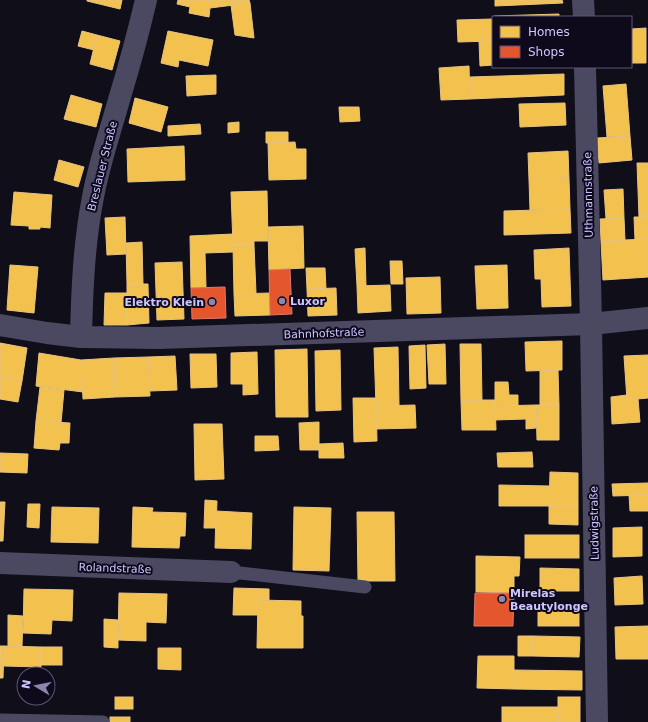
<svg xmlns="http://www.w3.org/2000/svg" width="648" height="722" font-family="'DejaVu Sans',sans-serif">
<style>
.homes{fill:#f2c14e;stroke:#e7c283}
.shops{fill:#e4572e;stroke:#dd786d}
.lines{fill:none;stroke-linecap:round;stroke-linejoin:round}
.lane{stroke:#4b4962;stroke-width:13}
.street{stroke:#4b4962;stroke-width:22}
.poi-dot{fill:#8c86ae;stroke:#0e0a1c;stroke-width:1.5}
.labels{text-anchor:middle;stroke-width:4;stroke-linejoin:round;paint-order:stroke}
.street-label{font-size:11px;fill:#cec6ff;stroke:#0e0a1c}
.poi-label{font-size:11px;font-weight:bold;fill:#cec6ff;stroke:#0e0a1c;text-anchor:start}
</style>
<rect width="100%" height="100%" fill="#100e18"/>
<g class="homes">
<path d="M87,0H122L120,9L87,1Z"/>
<path d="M178,0H209L210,8L209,17L189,13L190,7L177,4Z"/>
<path d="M209,0H249L250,3L210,8Z"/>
<path d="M495,0H562L563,3L495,6Z"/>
<path d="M250,3L254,38L235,35L231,5Z"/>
<path d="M559,14V17H494V16Z"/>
<path d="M493,19V41L458,42L457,20Z"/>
<path d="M646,28V63H631V29Z"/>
<path d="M82,31L97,35L94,50L78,46Z"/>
<path d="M168,31L213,40L208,66L179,60L178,67L161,63Z"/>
<path d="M97,35L120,41L112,70L90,64Z"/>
<path d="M479,41H493V65L480,66Z"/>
<path d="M469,66L470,99L441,100L439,68Z"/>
<path d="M564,74V95L470,99V77Z"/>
<path d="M216,75V94L187,96L186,76Z"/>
<path d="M626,84L630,136L607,137L603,86Z"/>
<path d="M71,95L102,104L96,127L64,119Z"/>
<path d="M135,98L168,107L161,132L129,123Z"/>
<path d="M565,103L566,125L520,127L519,104Z"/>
<path d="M339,107H359L360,121L340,122Z"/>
<path d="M239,122V132L228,133V123Z"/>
<path d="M200,124L201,134L168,136V126Z"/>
<path d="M266,132H288V142L266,143Z"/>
<path d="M630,136L632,160L599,163L597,138Z"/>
<path d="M295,142L296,149H306V179L269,180L268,143Z"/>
<path d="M184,146L185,180L128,182L127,149Z"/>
<path d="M568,151L569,179L529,180L528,153Z"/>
<path d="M59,160L84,167L78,187L54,180Z"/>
<path d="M637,163H648V217H639Z"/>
<path d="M569,179L570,209L530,210L529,180Z"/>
<path d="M623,189L624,218L606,219L604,190Z"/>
<path d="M267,191L268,241H254V245H233L231,192Z"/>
<path d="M14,192L52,195L50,228L40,227V229H29V226L11,225Z"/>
<path d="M570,209L571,233L504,235V211Z"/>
<path d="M125,217L126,254L107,255L105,218Z"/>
<path d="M634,217H648V239L635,240Z"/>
<path d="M624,218L625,240L601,241L600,219Z"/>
<path d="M303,226L304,268L269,270L268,227Z"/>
<path d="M233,234V252L205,253L206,287L191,288L190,236Z"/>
<path d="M648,239V277L603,280L601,241Z"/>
<path d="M142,242L143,284H127L126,243Z"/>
<path d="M233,245H254L256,293L234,294Z"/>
<path d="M365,248L366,286H357L355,249Z"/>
<path d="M569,248L571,306L542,307L541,279H535L534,250Z"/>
<path d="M390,261H402L403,284H391Z"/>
<path d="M182,262L184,319L157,320L155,263Z"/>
<path d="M10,265L38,267L34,313L7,310Z"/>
<path d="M507,265L508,308L477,309L475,266Z"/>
<path d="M306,268H325L326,289H307Z"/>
<path d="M440,277L441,313L407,314L406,278Z"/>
<path d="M127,284H148L149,323L127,325Z"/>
<path d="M390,285L391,311L358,313L357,286Z"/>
<path d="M336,288L337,315L308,316L307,289Z"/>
<path d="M105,293H127V325H104Z"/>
<path d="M270,293V315L235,316L234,294Z"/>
<path d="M562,341V370L526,371L525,342Z"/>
<path d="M0,343L27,348L22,381L0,377Z"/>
<path d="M445,344L446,384H429L427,345Z"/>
<path d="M460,344H481L482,400L461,401Z"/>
<path d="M425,345L426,388L410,389L409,346Z"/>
<path d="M398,347L399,405L376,406L374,348Z"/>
<path d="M307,349L308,417H276L275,350Z"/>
<path d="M340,350L341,410L316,411L315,351Z"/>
<path d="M257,352L258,394L243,395V384H231V353Z"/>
<path d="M39,353L81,360L83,392L36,386Z"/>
<path d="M190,354H216L217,387L191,388Z"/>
<path d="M648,355V398L627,400L624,356Z"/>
<path d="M175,356L177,390L150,391L148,357Z"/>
<path d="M148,357L150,396L115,397L114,358Z"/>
<path d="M114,358L115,397L83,399L81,360Z"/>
<path d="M558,370L559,405H540V371Z"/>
<path d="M0,377L22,381L18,402L0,399Z"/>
<path d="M495,382H508L509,395H518V405L495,406Z"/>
<path d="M40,387L64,390L61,423L36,421Z"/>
<path d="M627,395V400L638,399L640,422L612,424L611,397Z"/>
<path d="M353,398H376L377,441L354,442Z"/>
<path d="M482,400H495L496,430H462L461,401Z"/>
<path d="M415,405L416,428L376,429V406Z"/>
<path d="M536,405H559V440H537Z"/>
<path d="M536,405V428L526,429V419L495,420V406Z"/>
<path d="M36,421L70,423L69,443H60L59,450L34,448Z"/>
<path d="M319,422V450H300L299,423Z"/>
<path d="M194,424H222L224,479L195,480Z"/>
<path d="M255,436H278L279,450L255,451Z"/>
<path d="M343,443L344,458H319V444Z"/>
<path d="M532,452L533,467H498L497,453Z"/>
<path d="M0,453L28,454L27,473L0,472Z"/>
<path d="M550,472L578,473V506H549Z"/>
<path d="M648,483V495L613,496L612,484Z"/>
<path d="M499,485L550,486L549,506H499Z"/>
<path d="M629,495H648V511H630Z"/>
<path d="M205,500L217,501L216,528H204Z"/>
<path d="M0,502H5L3,541H0Z"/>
<path d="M28,504H40L39,528L27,527Z"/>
<path d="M549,506H578V525L549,524Z"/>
<path d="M52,507L99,508L98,543L51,542Z"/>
<path d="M133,507L153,508L152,512L186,513L185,536H180L179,548L132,547Z"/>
<path d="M294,507L331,508L329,571L293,570Z"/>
<path d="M216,511L252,513L251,549L215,548Z"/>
<path d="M357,512H394L395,581H358Z"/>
<path d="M642,527V556L613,557V528Z"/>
<rect x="525" y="535" width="54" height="23"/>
<path d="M476,556L520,557L519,576H514V593L476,592Z"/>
<path d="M540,568L579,569V591H540Z"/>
<path d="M642,576L643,604L615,605L614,578Z"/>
<path d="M234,588L269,589V600H258V615H233Z"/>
<path d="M24,589L73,590L72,621L52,620L51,634L23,633Z"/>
<path d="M119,593L167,594L166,623L146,622V641L118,640Z"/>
<path d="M258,600L301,601V616H303V648H257Z"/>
<rect x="538" y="606" width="41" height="20"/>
<path d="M8,615L23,616L22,646H8Z"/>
<path d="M104,619L118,620V648L104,647Z"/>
<path d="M648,626V659H616L615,627Z"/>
<path d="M518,636H533L532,656H518Z"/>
<path d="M533,636L580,637L579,657L532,656Z"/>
<path d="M0,646H4L3,678H0Z"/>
<path d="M4,646L41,647V667L4,666Z"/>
<rect x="41" y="647" width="21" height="18"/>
<path d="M158,648H181V670L158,669Z"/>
<path d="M478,656H514V689L477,688Z"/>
<path d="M514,670L582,671V690L514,689Z"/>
<rect x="115" y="697" width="18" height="12"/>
<rect x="558" y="697" width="22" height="25"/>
<rect x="502" y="707" width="56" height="15"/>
<rect x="110" y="717" width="20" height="5"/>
</g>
<g class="shops">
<path d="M290,269L292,314L270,315L269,270Z"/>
<path d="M225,287L226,318L192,319L191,288Z"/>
<path d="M475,593H514L513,626H474Z"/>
</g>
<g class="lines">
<g class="lane">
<path d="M231,572L365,587"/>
<path d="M0,720L103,722"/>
</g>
<g class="street">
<path d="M583,0L584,17"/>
<path d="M585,67L591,324L597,722"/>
<path d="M0,325L47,333L81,337L159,338L591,324L648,318"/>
<path d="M81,337C82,290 84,243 93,197C99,164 110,132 119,100C129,67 138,34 146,0"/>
<path d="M0,563L231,572"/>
</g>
</g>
<g class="poi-dot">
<circle cx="282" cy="301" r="4"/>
<circle cx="212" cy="302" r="4"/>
<circle cx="502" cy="599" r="4"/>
</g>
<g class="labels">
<g class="street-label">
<text transform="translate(102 166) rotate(-76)" y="4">Breslauer Straße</text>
<text transform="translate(588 195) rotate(-91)" y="4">Uthmannstraße</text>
<text transform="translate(324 333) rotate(-2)" y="4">Bahnhofstraße</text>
<text transform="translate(594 523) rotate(-91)" y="4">Ludwigstraße</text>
<text transform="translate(115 568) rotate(2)" y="4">Rolandstraße</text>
</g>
<g class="poi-label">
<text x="290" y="305">Luxor</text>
<text x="204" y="306" text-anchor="end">Elektro Klein</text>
<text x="510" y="597">Mirelas<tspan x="510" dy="13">Beautylonge</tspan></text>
</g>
</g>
<rect x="492" y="16" width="140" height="52" fill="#0e0a1c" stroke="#5b5577"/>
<rect x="500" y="26" width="20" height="12" fill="#f2c14e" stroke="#5b5577"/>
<text x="528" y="36" font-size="12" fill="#cec6ff">Homes</text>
<rect x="500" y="46" width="20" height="12" fill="#e4572e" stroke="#5b5577"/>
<text x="528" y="56" font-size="12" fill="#cec6ff">Shops</text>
<g transform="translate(36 686) rotate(280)"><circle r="19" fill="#0e0a1c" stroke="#5b5577"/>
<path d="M0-3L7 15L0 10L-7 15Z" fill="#8c86ae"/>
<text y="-6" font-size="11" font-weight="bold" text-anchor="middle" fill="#cec6ff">N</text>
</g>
</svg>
